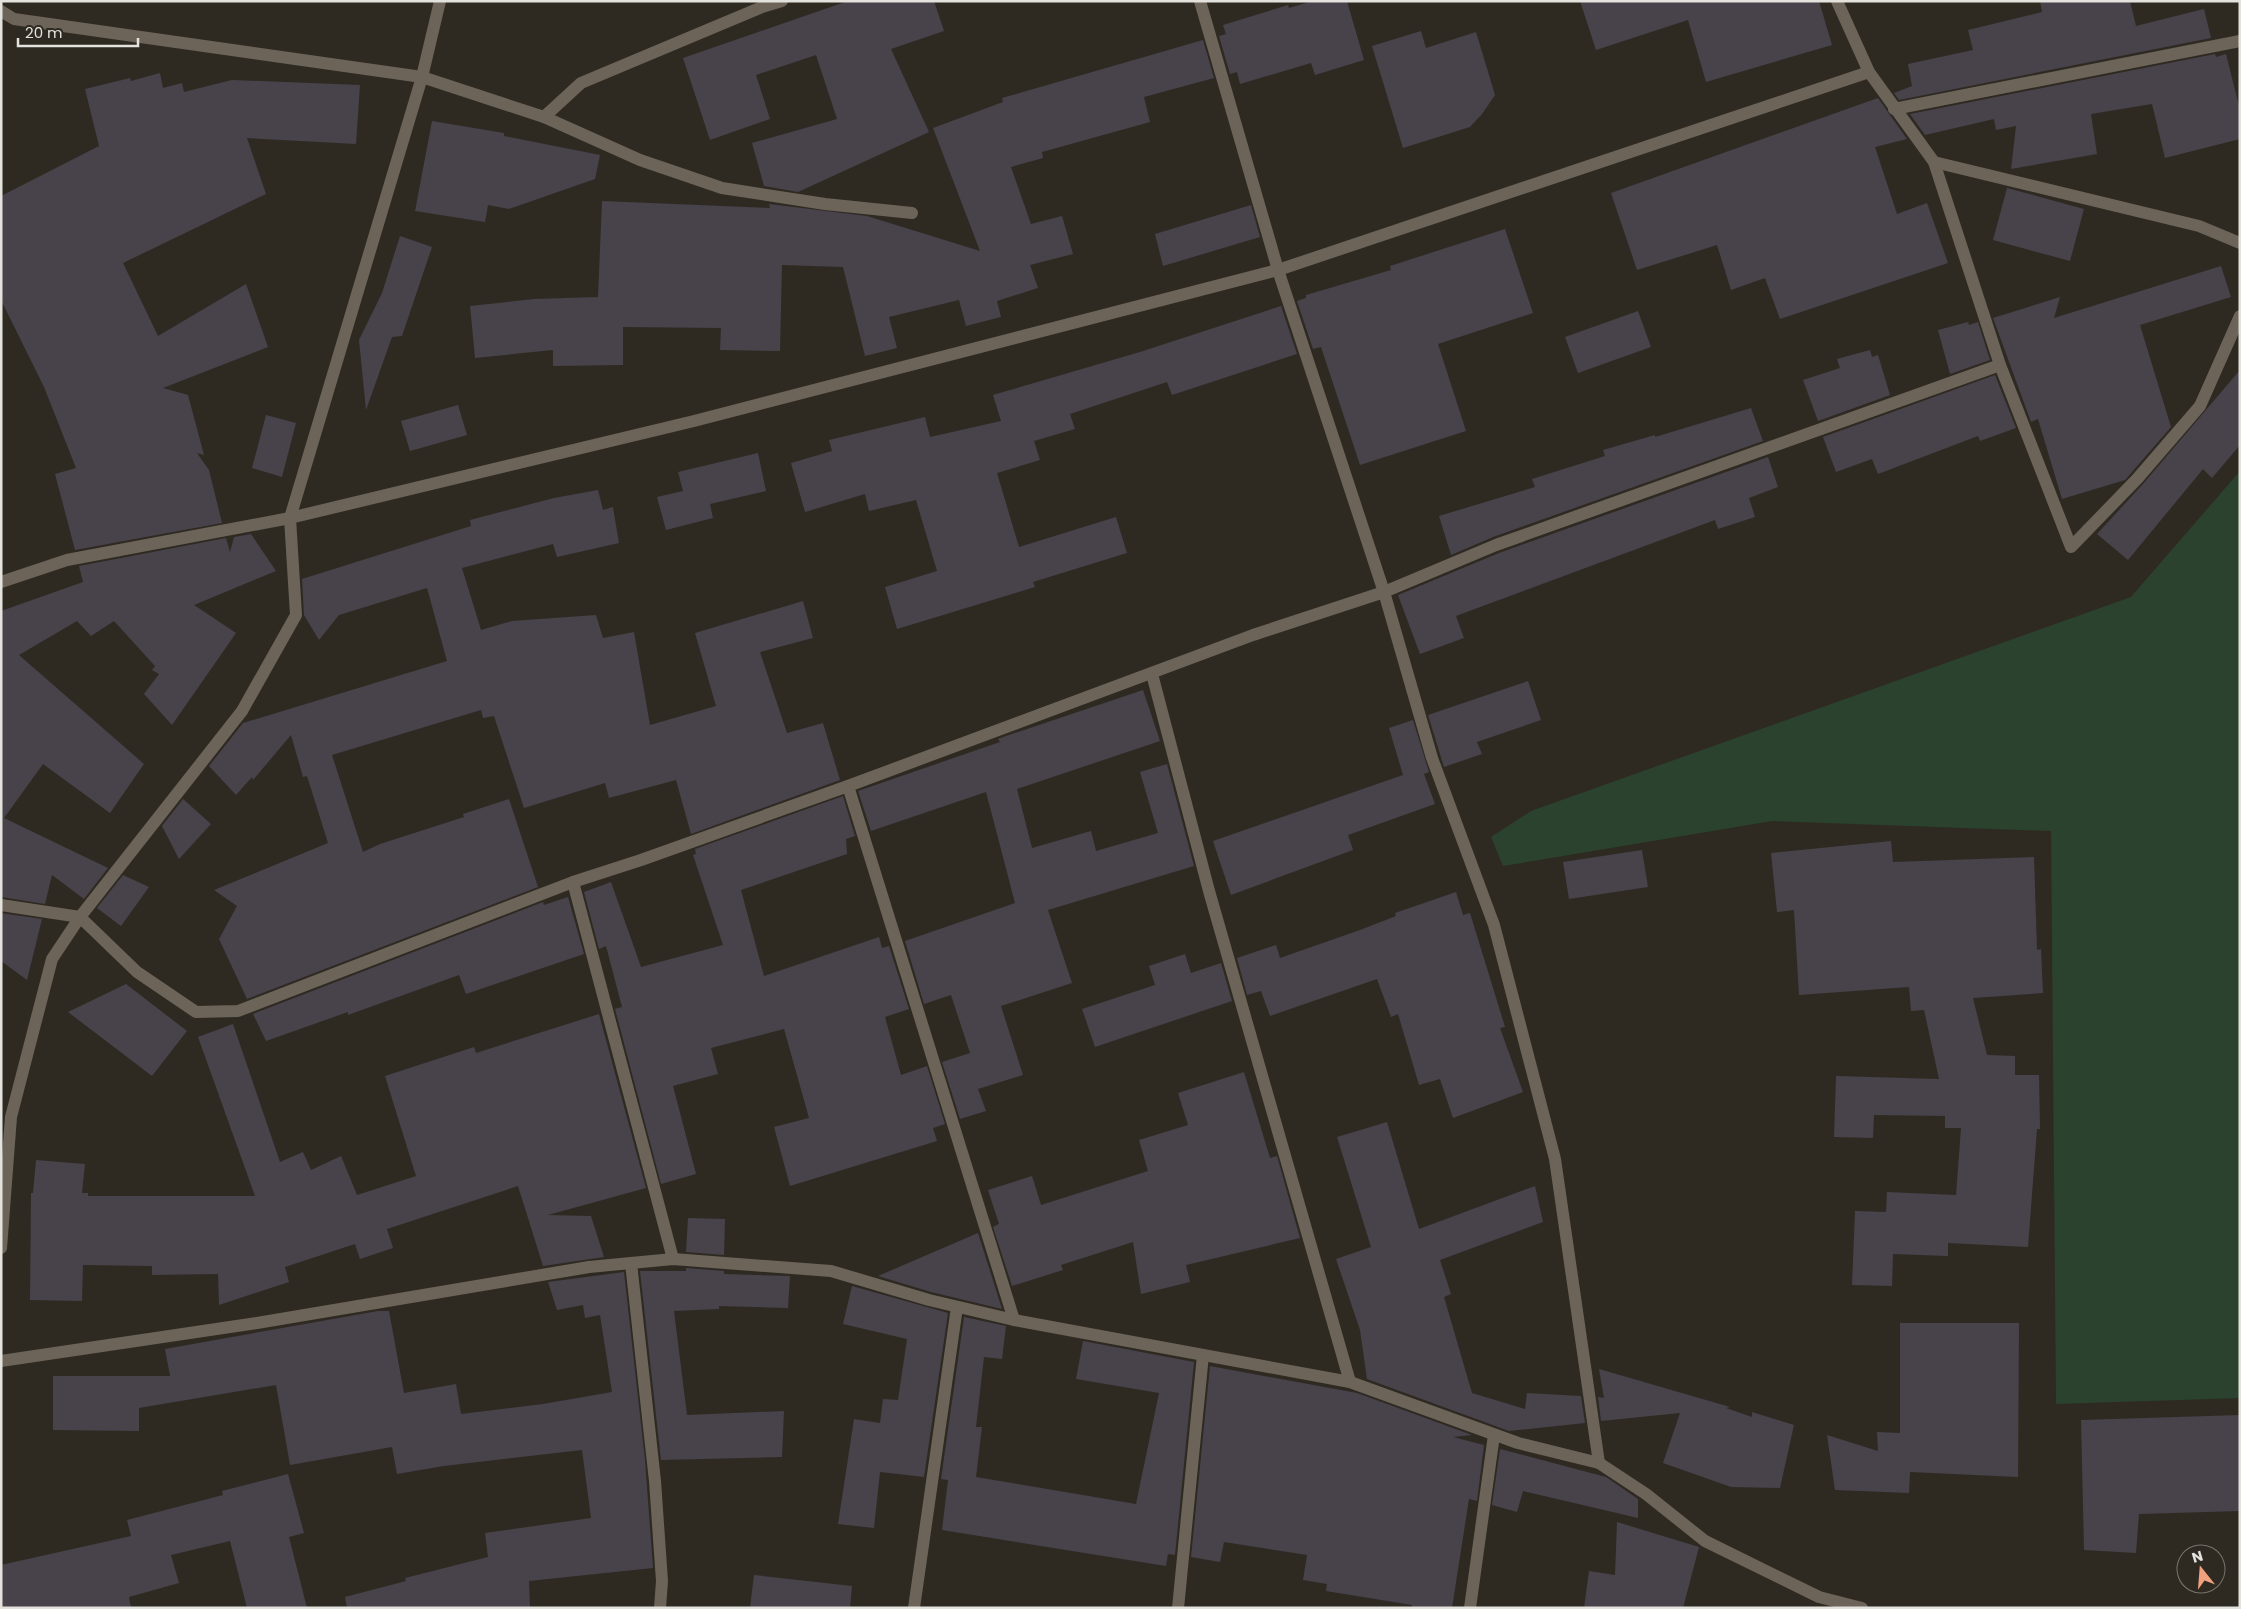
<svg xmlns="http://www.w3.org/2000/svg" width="2241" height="1609" font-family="Poppins,sans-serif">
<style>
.green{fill:#2b422e}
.building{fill:#48424b}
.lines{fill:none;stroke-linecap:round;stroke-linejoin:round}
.minor{stroke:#6c6459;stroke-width:12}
</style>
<rect width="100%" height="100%" fill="#2e2a22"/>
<path class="green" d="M2240,471V1398L2056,1404L2051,831L1772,821L1503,866L1491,837L1531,811L2131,597Z"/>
<g class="building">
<path d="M848,1H934L944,31L891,49L929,132L798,192L764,186L752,143L837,119L816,55L756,75L770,119L710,140L683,58Z"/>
<path d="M1313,1H1347L1364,60L1315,75L1311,63L1240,84L1237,72L1230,74L1219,36L1226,34L1223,25L1288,5L1289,8Z"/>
<path d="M1580,1H1819L1832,45L1706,82L1688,20L1596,50Z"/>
<path d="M2040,1H2130L2136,26L2204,9L2211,38L1899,100L1894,93L1912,86L1908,64L1973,50L1968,30L2042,12Z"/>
<path d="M1421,31L1426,48L1476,32L1495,95L1482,114L1470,127L1403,148L1372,46Z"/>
<path d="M1203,40L1214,78L1144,97L1150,122L1042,152L1043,158L1011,167L1031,224L1062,216L1073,254L1030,265L1038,288L997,301L1001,317L966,326L959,300L889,317L897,348L865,356L843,267L782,265L780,351L720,350L721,328L623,327V365L553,366V350L475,358L470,306L534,299L598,297L602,201L770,208L769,204L867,216L980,251L933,128L1003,102L1002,98Z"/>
<path d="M2215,54L2216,57L2226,54L2240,110V139L2165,158L2152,104L2091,114L2097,154L2011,169L2016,126L1996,130L1994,119L1925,135L1910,114Z"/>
<path d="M160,73L163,88L182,83L184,92L232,80L360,85L356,144L247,138L266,194L123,263L158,336L246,284L268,347L163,388L188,395L204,455L197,453L209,470L222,523L75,550L55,474L76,468L44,387L1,300V196L99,146L85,89L130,78L131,81Z"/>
<path d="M1878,98L1907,139L1875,147L1897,214L1927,203L1948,263L1780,319L1765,278L1731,290L1717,245L1637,270L1611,193Z"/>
<path d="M432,121L504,133V136L600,155L595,179L509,209L488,205L485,222L415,211Z"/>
<path d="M2007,188L2084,209L2070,261L1993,240Z"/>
<path d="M1251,205L1260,237L1163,266L1155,234Z"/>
<path d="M1505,229L1533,313L1438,344L1466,431L1360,465L1321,347L1313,349L1297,301L1306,298V295L1391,270L1390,266Z"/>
<path d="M400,236L432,247L402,336L392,337L366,410L359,340L382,293Z"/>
<path d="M2221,266L2231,297L2140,325L2171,427L2125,480L2062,499L2038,419L2031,422L1993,318L2060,297L2054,318Z"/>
<path d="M1281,306L1297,354L1172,395L1167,382L1070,414L1075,429L1034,441L1040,460L997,473L1019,547L1116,517L1127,553L1033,582L1035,587L897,629L885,587L937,571L916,500L869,511L865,494L805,512L791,463L832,451L829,440L925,417L930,437L1001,421L993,395L1140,352Z"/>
<path d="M1638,311L1651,347L1578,373L1565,337Z"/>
<path d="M1968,322L1969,325L1978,322L1990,360L1950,374L1938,330Z"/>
<path d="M1870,350L1872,357L1878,355L1890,395L1818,421L1803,380L1840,368L1837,359Z"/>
<path d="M2240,370V445L2212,478L2203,469L2128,560L2097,534L2143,484Z"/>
<path d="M1995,375L2016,428L1980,441L1978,436L1878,474L1872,459L1836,472L1823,437Z"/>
<path d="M458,405L467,435L410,451L401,421Z"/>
<path d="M1751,408L1763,441L1493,537L1451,555L1439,516L1535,487L1532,479L1605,456L1603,450L1655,435V437Z"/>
<path d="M266,415L296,423L282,477L252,468Z"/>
<path d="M758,453L766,491L710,504L713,518L666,530L657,497L683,491L678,472Z"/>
<path d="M1768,457L1778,487L1749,498L1755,517L1718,529L1715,520L1456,616L1464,638L1420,654L1398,595L1499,553Z"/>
<path d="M598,490L603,510L613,507L619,543L557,557L553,544L462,568L481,630L512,621L596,615L603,638L634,632L650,725L716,706L695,633L803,601L813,638L760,652L787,733L823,723L840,780L691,834L676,780L609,798L605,783L524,808L494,716L483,718L481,710L332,755L363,852L380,844L464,817L463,814L509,799L538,887L247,999L219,939L237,906L214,890L328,843L307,776L303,777L291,735L253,780L252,777L236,795L209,766L243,723L447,661L427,588L339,615L319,640L304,615L302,579L471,526L470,520L554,498Z"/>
<path d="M251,534L276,571L194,605L236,633L172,725L144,694L159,674L152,670L155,666L114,621L91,636L77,621L19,655L144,764L110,813L43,764L4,818L108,868L84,899L52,875L45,904L1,897V611L83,582L79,566L226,538L230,552L234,537Z"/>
<path d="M1528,681L1541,720L1477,742L1482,754L1444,767L1428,715Z"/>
<path d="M1143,690L1160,741L1017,789L1032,848L1091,831L1096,851L1158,833L1140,772L1167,764L1194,866L1048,910L1072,983L1001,1006L1023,1075L978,1089L986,1111L960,1119L942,1062L970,1053L951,995L924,1004L905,941L1015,903L986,792L871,831L858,791L1000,742L998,739L1006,736Z"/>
<path d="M1413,720L1429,772L1424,774L1435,804L1348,835L1353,850L1231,895L1213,841L1403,775L1389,728Z"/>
<path d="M843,796L855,836L846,839L847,854L741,890L764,976L879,937L882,948L889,946L909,1009L885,1017L901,1075L927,1066L945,1124L933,1128L937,1141L790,1186L774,1127L809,1118L784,1029L711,1048L718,1074L673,1086L696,1174L661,1184L615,1009L622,1007L606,946L599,949L584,892L611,882L641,967L723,945L693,855L696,854L695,849Z"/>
<path d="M183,799L211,824L179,859L162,826Z"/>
<path d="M1891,841L1893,862L2034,857L2037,950L2041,949L2043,993L1973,998L1987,1055L2015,1056V1075H2039L2040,1129H2037L2028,1247L1948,1243V1256L1893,1254L1892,1286L1852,1285L1855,1211L1886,1212L1887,1192L1956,1195L1961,1128H1945V1116L1874,1115L1873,1138L1834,1137L1836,1076L1939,1079L1924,1010L1911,1011L1909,987L1799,995L1794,910L1777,912L1771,853Z"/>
<path d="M1642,850L1648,887L1569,899L1563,862Z"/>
<path d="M123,875L149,887L121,926L97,908Z"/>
<path d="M1456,892L1463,915L1470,913L1505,1027L1500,1028L1523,1092L1453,1118L1440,1079L1419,1085L1398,1014L1391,1017L1377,979L1270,1016L1261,991L1247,995L1237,958L1276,945L1280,958L1360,930L1396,916L1395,913Z"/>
<path d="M568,897L584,954L466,994L459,975L348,1015V1012L266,1041L253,1014L543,902L544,905Z"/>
<path d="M1,913L42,919L27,980L1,961Z"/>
<path d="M1185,954L1191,973L1221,963L1232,1001L1095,1047L1082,1009L1155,985L1149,966Z"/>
<path d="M126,984L187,1031L152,1076L68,1012Z"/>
<path d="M599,1014L646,1188L548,1215L591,1216L604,1257L543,1266L518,1186L387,1229L393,1248L360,1259L355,1244L285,1267L289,1282L219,1305L218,1274L152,1275V1266L83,1265L82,1301L30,1300L31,1193H33L36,1160L85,1164L82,1193H88V1196H255L198,1037L233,1024L280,1162L303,1152L311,1170L341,1156L357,1195L416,1176L385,1076L474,1047L476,1053Z"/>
<path d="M1244,1072L1270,1158L1277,1156L1300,1238L1186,1265L1190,1282L1141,1294L1133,1242L1061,1265L1063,1270L1012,1286L993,1227L999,1224L988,1190L1032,1176L1041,1205L1148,1171L1139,1140L1188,1125L1178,1093Z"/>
<path d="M1387,1122L1419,1229L1535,1186L1543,1222L1440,1260L1451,1294L1444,1297L1472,1393L1525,1409L1527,1393L1581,1396L1585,1423L1509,1431L1367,1379L1360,1330L1336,1259L1371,1247L1337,1137Z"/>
<path d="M688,1218L725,1219L724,1255L686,1252Z"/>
<path d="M978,1233L1002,1309L931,1292L878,1276Z"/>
<path d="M686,1268L724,1271V1274L790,1276L788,1308L719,1306V1309L674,1311L687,1415L784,1411L782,1457L661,1460L640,1271H686Z"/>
<path d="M624,1272L645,1460L653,1568L529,1581L530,1608H347L345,1597L406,1581L405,1578L488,1557L485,1533L591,1518L582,1450L444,1466L397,1474L392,1447L290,1465L276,1385L139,1408V1431L53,1430V1376H170L165,1349L378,1311H389L404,1393L456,1384L461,1414L543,1404L612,1392L600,1315L585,1318L583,1305L557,1310L548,1282Z"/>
<path d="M852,1286L948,1313L924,1477L880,1472L874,1528L838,1524L854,1419L880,1423L883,1399L898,1400L907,1339L843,1324Z"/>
<path d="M964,1317L1006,1326L1002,1359L984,1357L976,1427H982L976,1477L1136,1504L1159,1393L1076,1379L1083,1341L1194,1362L1175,1555L1168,1554L1166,1566L942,1530L948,1480L941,1479Z"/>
<path d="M1900,1323H2019L2018,1477L1910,1472L1909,1493L1835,1490L1827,1435L1878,1451L1877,1432L1900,1433Z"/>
<path d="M1210,1366L1357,1393L1472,1435L1453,1437L1484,1445L1477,1501L1469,1499L1452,1608H1412V1605L1326,1591L1327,1584L1303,1580L1307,1555L1224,1542L1220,1562L1191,1557Z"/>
<path d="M1599,1369L1730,1407L1726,1408L1752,1417V1412L1794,1425L1780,1488L1731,1487L1663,1463L1680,1413L1601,1421L1598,1397L1604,1398Z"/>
<path d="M2240,1415V1511L2139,1514L2136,1553L2084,1550L2081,1420Z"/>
<path d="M1500,1449L1606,1477L1638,1499V1518L1523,1491L1517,1512L1492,1505Z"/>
<path d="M288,1474L304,1533L289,1537L307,1608H247L230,1541L171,1555L179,1583L129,1597L131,1608H1V1565L131,1536L127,1520L223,1495L222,1491Z"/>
<path d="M1617,1522L1699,1547L1683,1608H1584L1589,1571L1615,1575Z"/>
<path d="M754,1575L852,1586L850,1608H750Z"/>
</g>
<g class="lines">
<g class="minor">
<path d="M1200,1L1278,270L1384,592L1432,758L1494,925L1555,1159L1599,1463"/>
<path d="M1837,1L1869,72L1934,162L2000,365L2071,547L2137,479L2200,406L2240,316"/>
<path d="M1,11L14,19L422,77L544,117L640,160L722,188L825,204L912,213"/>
<path d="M1894,109L2240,41"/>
<path d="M544,117L581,83L762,7L782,1"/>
<path d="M1934,162L2199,226L2240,243"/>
<path d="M1,582L67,560L290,518L694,421L1278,270L1869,72"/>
<path d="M1152,674L1209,891L1350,1382"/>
<path d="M848,786L1014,1320"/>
<path d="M573,882L673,1259"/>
<path d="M1,905L80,917L137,972L196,1012L238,1011L573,882L641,860L848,786L1253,635L1384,592L1496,545L2000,365"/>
<path d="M1,1248L11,1117L52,959L80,917L242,711L296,615L290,518L422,77L440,1"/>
<path d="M631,1263L655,1481L662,1581L660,1608"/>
<path d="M1,1361L257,1323L589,1267L673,1259L831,1271L929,1300L1014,1320L1350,1382L1518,1443L1599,1463L1646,1494L1705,1541L1819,1597L1862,1608"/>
<path d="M914,1608L957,1307"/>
<path d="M1178,1608L1203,1355"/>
<path d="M1470,1608L1494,1435"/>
</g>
</g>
<rect width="2241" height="1609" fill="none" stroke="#e4e2dd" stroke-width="5"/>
<g transform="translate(2201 1569) rotate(343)"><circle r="24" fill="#2e2a22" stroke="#77746d"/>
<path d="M0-4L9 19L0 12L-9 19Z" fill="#f1a17d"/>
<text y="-8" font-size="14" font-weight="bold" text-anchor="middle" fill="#e4e2dd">N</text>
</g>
<path d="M18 38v8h120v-8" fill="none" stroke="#e4e2dd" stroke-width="2.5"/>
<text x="25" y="38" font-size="15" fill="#e4e2dd" stroke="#2e2a22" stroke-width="4" paint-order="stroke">20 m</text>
</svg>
